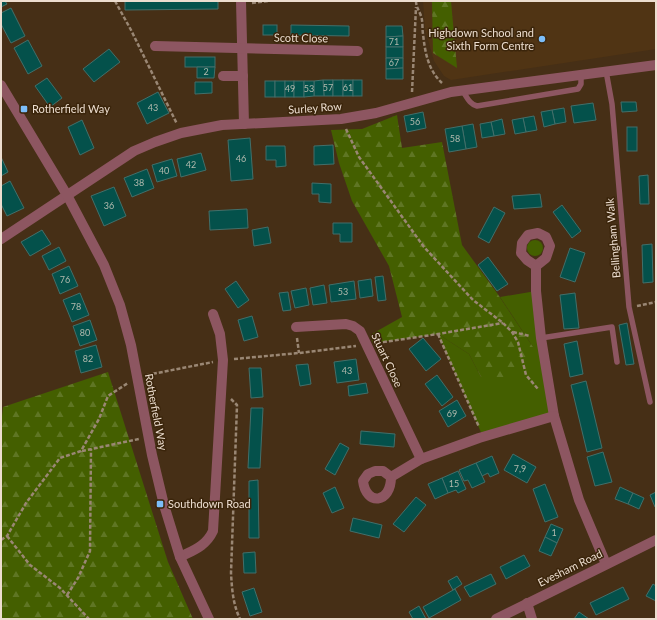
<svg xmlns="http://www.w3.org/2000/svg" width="657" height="620" font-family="Lato,sans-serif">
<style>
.built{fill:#503414}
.grass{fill:#445f00}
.forest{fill:url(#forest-firs)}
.building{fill:#04514b;stroke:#426f6a}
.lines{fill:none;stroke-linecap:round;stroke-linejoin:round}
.path{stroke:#9a8774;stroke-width:2.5;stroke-dasharray:4 2;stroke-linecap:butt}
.service{stroke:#8d5661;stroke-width:5.5}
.minor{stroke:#8d5661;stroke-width:10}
.tertiary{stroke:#8d5661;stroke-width:10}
.poi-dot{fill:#7cbef9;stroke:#3b250b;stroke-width:1.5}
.labels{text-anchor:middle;stroke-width:3;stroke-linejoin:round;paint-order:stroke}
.number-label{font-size:9px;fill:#b2baae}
.poi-label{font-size:11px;fill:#ecddcf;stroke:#3b250b;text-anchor:start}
.street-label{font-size:11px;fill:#ecddcf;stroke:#3b250b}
</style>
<defs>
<pattern id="forest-firs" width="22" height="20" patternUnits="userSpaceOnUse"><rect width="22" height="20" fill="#445f00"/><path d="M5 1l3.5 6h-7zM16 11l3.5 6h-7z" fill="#5f7624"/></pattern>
</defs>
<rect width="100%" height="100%" fill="#462f16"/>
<path class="built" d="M423,1H656V49L451,80L444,76L434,61L425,29Z"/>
<g class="grass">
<circle cx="535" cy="248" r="8"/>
<path d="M536,291L554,416L483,437L438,334L469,354L481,377L533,347L500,297Z"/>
</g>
<g class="forest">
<path d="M432,1H451L457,68L433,53Z"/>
<path d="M397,115L402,148L442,142L462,245L497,293L533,347L527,366L505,383L481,377L469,354L438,334L373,343L370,335L402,317L389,266L352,201L339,163L331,130L362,129Z"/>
<path d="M108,372L168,562L193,619H1V425L3,407Z"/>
</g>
<g class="building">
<path d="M1,1H5L7,4L1,7Z"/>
<path d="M125,1H218V9L125,10Z"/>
<path d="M11,8L25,36L11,43L1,24V13Z"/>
<rect x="263" y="25" width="14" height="10"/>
<path d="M291,25L349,26V36L291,35Z"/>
<path d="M386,26H402L403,36L386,37Z"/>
<path d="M403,36V47H386V37Z"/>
<path d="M28,40L42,66L28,74L14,48Z"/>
<rect x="386" y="47" width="17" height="11"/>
<path d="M109,49L120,62L94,82L83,69Z"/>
<rect x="185" y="57" width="30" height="10"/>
<path d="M386,58H403V68L386,69Z"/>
<path d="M197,67H215L214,78H197Z"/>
<path d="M403,68V79H386V69Z"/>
<path d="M47,78L62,98L50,107L35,86Z"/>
<path d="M323,80H333V96H324Z"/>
<path d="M323,80L324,96H314V81Z"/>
<rect x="333" y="80" width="10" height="16"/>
<rect x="343" y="80" width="10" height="16"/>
<rect x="353" y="80" width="9" height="16"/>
<rect x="265" y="81" width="10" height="16"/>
<rect x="275" y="81" width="10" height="16"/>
<rect x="285" y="81" width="9" height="16"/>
<rect x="294" y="81" width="10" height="16"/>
<path d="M304,81H314V96L304,97Z"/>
<path d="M195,82H212V93L195,94Z"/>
<path d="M158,92L169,113L147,124L137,103Z"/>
<path d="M621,102H636L637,111L622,112Z"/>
<path d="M593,103L596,120L574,123L571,106Z"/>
<path d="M564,108L566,122L555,124L552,110Z"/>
<path d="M552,110L555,124L544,127L541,112Z"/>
<path d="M423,112L426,128L407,132L404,116Z"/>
<path d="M534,116L537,130L526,132L523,118Z"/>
<path d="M523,118L526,132L515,134L512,120Z"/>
<path d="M502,119L505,134L494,136L491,122Z"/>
<path d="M82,120L94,148L80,155L68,127Z"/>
<path d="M491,122L494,136L482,138L480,124Z"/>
<path d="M473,124L477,147L466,149L462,126Z"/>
<path d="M462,126L466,149L449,152L445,129Z"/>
<rect x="627" y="127" width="10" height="24"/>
<path d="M250,138L253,179L231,181L228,140Z"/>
<path d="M333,145L334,164L314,165V146Z"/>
<path d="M266,146H285L286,166L276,167V160H266Z"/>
<path d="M201,153L206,170L181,177L177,159Z"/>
<path d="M1,157L8,172L1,176Z"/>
<path d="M172,159L177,176L157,182L152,165Z"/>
<path d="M147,169L154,188L132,197L124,178Z"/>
<path d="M648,175L649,204H640L639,176Z"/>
<path d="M10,181L24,208L7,216L1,204V186Z"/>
<path d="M312,183L331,184V203L319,202V194H312Z"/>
<path d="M114,187L126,216L104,226L91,196Z"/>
<path d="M540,194L542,207L514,209L512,196Z"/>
<path d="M562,205L581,231L572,238L553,212Z"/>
<path d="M494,207L505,213L489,243L478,237Z"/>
<path d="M247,209L248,228L210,230L209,211Z"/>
<path d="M333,223H352V242H340V234H333Z"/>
<path d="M268,227L271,243L254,246L252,230Z"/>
<path d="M42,230L51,244L30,256L21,242Z"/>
<path d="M652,244L653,282L643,283L642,245Z"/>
<path d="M59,247L66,261L49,270L42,256Z"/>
<path d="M570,248L585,253L575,282L560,277Z"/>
<path d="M488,257L508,284L497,291L478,265Z"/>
<path d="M69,266L78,286L60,294L52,274Z"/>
<path d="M383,276L386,300L378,301L375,277Z"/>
<path d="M371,279L373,296L360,298L358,281Z"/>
<path d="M236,281L249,300L238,308L225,289Z"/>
<path d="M354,281L356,299L331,302L329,285Z"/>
<path d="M324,285L327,303L313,305L310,288Z"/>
<path d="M306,288L309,305L295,308L291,291Z"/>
<path d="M288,292L291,310L283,311L279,293Z"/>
<path d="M80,293L89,315L72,322L63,300Z"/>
<path d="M575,293L579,328L564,329L560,295Z"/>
<path d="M252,316L258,337L244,341L238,320Z"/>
<path d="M90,320L97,340L80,346L73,326Z"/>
<path d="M627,323L634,364L626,365L619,325Z"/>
<path d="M423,338L441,359L426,371L409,349Z"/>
<path d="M577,341L583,374L570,377L564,344Z"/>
<path d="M96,345L102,367L81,373L75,351Z"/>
<path d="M356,359L359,380L337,383L334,362Z"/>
<path d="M308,364L311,384L300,386L296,365Z"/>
<path d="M249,368H261L263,397L251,398Z"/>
<path d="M437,375L453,397L442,406L425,384Z"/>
<path d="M586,381L602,448L587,452L571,385Z"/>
<path d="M366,383L368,393L349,396L348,386Z"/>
<path d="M457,400L466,416L448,427L439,411Z"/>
<path d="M251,408H263L260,468H248Z"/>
<path d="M361,431L395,434L394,447L360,444Z"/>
<path d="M340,443L349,448L335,475L325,469Z"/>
<path d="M603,452L612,482L595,486L587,457Z"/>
<path d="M513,454L536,467L527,483L504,470Z"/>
<path d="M492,456L499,473L490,477L488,473L482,476L476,463Z"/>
<path d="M476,463L485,482L472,488L468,480L464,481L459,470Z"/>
<path d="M458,471L466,489L458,493L456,490L448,493L442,478Z"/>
<path d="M442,478L448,493L435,499L428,484Z"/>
<path d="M258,480L259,538H249V481Z"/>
<path d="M545,484L558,517L545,522L533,489Z"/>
<path d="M335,487L344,508L332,513L323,493Z"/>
<path d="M620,487L633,493L628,504L615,499Z"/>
<path d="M656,492V506L655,507L650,495Z"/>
<path d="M633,493L644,498L639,509L628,504Z"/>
<path d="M416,497L426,505L404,532L393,524Z"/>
<path d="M353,518L382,525L379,538L350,531Z"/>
<path d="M551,524L563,529L557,543L545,537Z"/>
<path d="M545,537L557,543L551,556L539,551Z"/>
<path d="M255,552L256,573H244L243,553Z"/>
<path d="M524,555L530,566L506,579L500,567Z"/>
<path d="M491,574L496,584L470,597L464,587Z"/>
<path d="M457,576L462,584L453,590L448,581Z"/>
<path d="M653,584L656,586V601L646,596Z"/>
<path d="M623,587L629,599L596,615L590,603Z"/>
<path d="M254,588L262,612L250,616L242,592Z"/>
<path d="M455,589L461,600L429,618L423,607Z"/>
<path d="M419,606L426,619H413L409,612Z"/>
<path d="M579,612L589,619H574Z"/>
</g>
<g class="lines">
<g class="path">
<path d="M115,1L131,30L177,124"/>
<path d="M416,1C416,7 419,10 421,16C423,21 422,28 423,34C425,52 428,70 442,83"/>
<path d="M252,3L269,1"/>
<path d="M412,92L416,7"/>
<path d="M346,129L359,157L424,247L473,300L503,323L512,332L518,342L526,375L538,389"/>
<path d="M637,306L656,302"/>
<path d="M513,332L530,336"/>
<path d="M438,334L479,427"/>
<path d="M297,338L299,353"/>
<path d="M377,343L438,334L503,323"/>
<path d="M234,359L299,353L356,346"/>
<path d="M147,375L213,362"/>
<path d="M231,399L237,405L231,573C232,590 233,604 240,619"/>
<path d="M82,451L139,439"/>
<path d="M7,536L30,565L60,588L89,619"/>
<path d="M1,540L7,536L26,503L60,458L81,451L99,419L108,396L128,383"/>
<path d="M67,595L78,578L90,551L91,449"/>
</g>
<g class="service">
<path d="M606,71L612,104L629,307L650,402"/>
<path d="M462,90C467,97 469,104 477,106L578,89L581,84V75"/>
<path d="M541,338L612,327L617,362"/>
</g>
<g class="minor">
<path d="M241,1L244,124"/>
<path d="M155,46L358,51"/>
<path d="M223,76H243"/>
<path d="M538,233L546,237L550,246L546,258L536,266L527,260L521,253L522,243L528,235Z"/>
<path d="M1,239L134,151L155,142L181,133L222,125L341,119L376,113L451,92L656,65"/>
<path d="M536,266V291L541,338L554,416L579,500L606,564"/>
<path d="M296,327L346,324L353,326L360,331L421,459"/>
<path d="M375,471H383L391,477C391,504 366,506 363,481L368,474Z"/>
<path d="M391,477L421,459L479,438L554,416"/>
<path d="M180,557C194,550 206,546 213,531L223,360L220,334L213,314"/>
<path d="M527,603L532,619"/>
</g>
<g class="tertiary">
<path d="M1,85L67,195L104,265L120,305L131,345L152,455L164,505L180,557L209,619"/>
<path d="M496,619L656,540"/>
</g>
</g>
<g class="poi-dot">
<circle cx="542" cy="39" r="4"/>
<rect x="20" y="105" width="8" height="8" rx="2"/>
<rect x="156" y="500" width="8" height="8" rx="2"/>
</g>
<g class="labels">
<g class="number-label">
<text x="394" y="45">71</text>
<text x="394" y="66">67</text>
<text x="206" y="75">2</text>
<text x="328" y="91">57</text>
<text x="348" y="91">61</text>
<text x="290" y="92">49</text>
<text x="309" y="92">53</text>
<text x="153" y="111">43</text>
<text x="415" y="125">56</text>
<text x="455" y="142">58</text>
<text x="241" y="162">46</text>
<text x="191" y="168">42</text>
<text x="164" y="174">40</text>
<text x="139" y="186">38</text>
<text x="109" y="209">36</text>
<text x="65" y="283">76</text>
<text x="343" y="295">53</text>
<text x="76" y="310">78</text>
<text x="85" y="336">80</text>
<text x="88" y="362">82</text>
<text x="347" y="374">43</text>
<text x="452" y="417">69</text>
<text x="520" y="472">7,9</text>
<text x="454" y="487">15</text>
<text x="554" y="536">1</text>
</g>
<g class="poi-label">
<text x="534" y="37" text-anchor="end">Highdown School and<tspan x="534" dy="13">Sixth Form Centre</tspan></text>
<text x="32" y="113">Rotherfield Way</text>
<text x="168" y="508">Southdown Road</text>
</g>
<g class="street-label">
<text transform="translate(301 38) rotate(1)" y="4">Scott Close</text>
<text transform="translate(315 108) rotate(-4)" y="4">Surley Row</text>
<text transform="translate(613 238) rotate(-95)" y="4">Bellingham Walk</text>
<text transform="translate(387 360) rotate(65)" y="4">Stuart Close</text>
<text transform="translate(156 412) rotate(79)" y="4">Rotherfield Way</text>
<text transform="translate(570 568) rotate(-26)" y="4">Evesham Road</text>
</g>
</g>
<rect width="657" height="620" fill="none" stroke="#ecddcf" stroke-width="4"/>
</svg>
